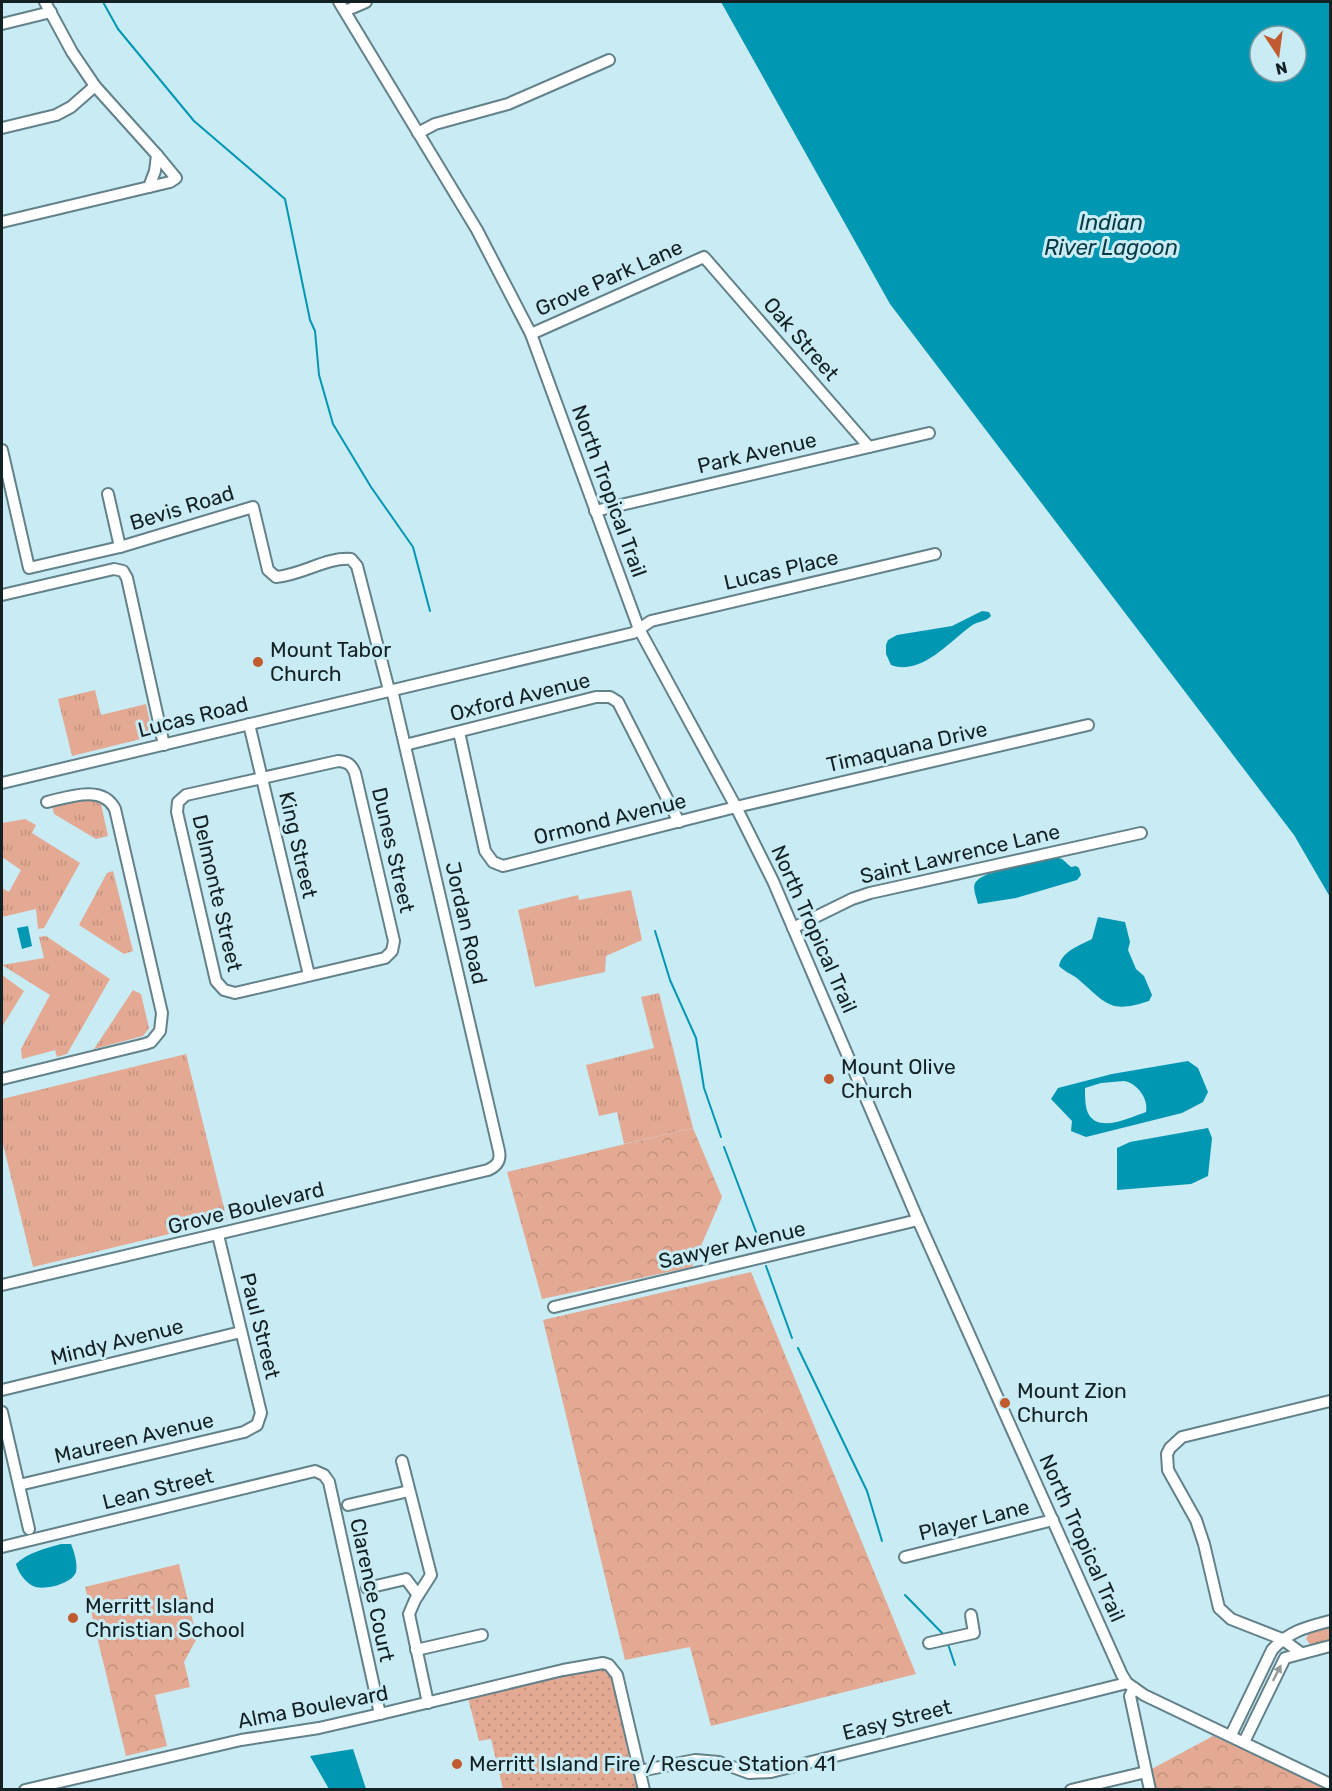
<svg xmlns="http://www.w3.org/2000/svg" width="1332" height="1791" font-family="Rubik,sans-serif">
<style>
.grass{fill:url(#grass-tufts)}
.forest{fill:url(#forest-crowns)}
.park{fill:url(#park-dots)}
.garden{fill:#e3a993}
.water{fill:#0097b2;fill-rule:evenodd}
.lines{fill:none;stroke-linecap:round;stroke-linejoin:round}
.stream{stroke:#0097b2;stroke-width:2}
.minor-casing{stroke:#628189;stroke-width:14}
.minor{stroke:#fff;stroke-width:10}
.oneway{fill:#959b9c}
.poi-dot{fill:#c15a2e;stroke:#c9ebf4;stroke-width:2}
.labels{text-anchor:middle;stroke-width:6;stroke-linejoin:round;paint-order:stroke}
.street-label{font-size:21px;fill:#142124;stroke:#c9ebf4}
.poi-label{font-size:21px;fill:#142124;stroke:#c9ebf4;text-anchor:start}
.water-label{font-size:22px;font-style:italic;fill:#033b47;stroke:#c9ebf4}
</style>
<defs>
<pattern id="grass-tufts" width="24" height="20" patternUnits="userSpaceOnUse" patternTransform="scale(1.5)"><rect width="24" height="20" fill="#e3a993"/><path d="M3 7l-1-3M5 7V3M7 7l1-3M15 17l-1-3M17 17v-4M19 17l1-3" fill="none" stroke="#c2917f"/></pattern>
<pattern id="forest-crowns" width="20" height="18" patternUnits="userSpaceOnUse" patternTransform="scale(1.5)"><rect width="20" height="18" fill="#e3a993"/><path d="M2 6a3 3 0 1 1 6 0M12 15a3 3 0 1 1 6 0" fill="none" stroke="#c2917f"/></pattern>
<pattern id="park-dots" width="8" height="8" patternUnits="userSpaceOnUse" patternTransform="scale(1.5)"><rect width="8" height="8" fill="#e3a993"/><path d="M2 2h.1M6 6h.1" fill="none" stroke="#c2917f" stroke-width="1.8" stroke-linecap="round"/></pattern>
</defs>
<rect width="100%" height="100%" fill="#c9ebf4"/>
<g class="grass">
<path d="M95,690L101,715L146,704L153,736L72,756L58,699Z"/>
<path d="M89,799L101,804L108,836L96,839L54,814L52,805Z"/>
<path d="M25,819L36,825L32,833L80,863L44,928L38,929L36,909L2,917V888L9,892L21,870L2,857V823Z"/>
<path d="M113,871L133,951L124,954L79,925L107,873Z"/>
<path d="M631,890L642,940L606,956L605,972L535,987L518,910L578,895L579,900Z"/>
<path d="M46,936L110,979L67,1054L57,1057L55,1050L22,1059L21,1049L50,995L2,965L44,958L39,937Z"/>
<path d="M2,975L24,991L2,1027Z"/>
<path d="M133,990L141,994L149,1028L143,1036L94,1049Z"/>
<path d="M659,993L693,1128L624,1144L617,1112L599,1116L586,1065L654,1048L641,997Z"/>
<path d="M186,1054L227,1220L33,1267L2,1140V1099Z"/>
<path d="M1330,1624V1644L1312,1647L1306,1639L1311,1629Z"/>
</g>
<g class="forest">
<path d="M693,1128L722,1197L692,1267L542,1299L507,1172Z"/>
<path d="M751,1272L916,1674L711,1726L690,1647L625,1660L543,1320Z"/>
<path d="M179,1564L197,1638L184,1662L190,1687L155,1695L167,1746L126,1756L85,1587Z"/>
<path d="M1213,1736L1330,1786V1789H1150L1146,1772Z"/>
</g>
<path class="park" d="M605,1668C623,1691 622,1725 628,1753C630,1765 634,1777 637,1789H501H503L491,1739L479,1741L467,1694L563,1670Z"/>
<path class="garden" d="M534,1781L536,1789H501H503Z"/>
<g class="water">
<path d="M721,2H1330V897L1294,835L890,304ZM1260,36H1296V72H1260Z"/>
<path d="M982,611L989,612L991,616C986,622 977,621 971,626C949,642 921,676 891,665L886,654V645L888,640L897,635L952,626Z"/>
<path d="M1055,857L1062,859L1071,867L1076,866L1079,868L1081,875L1077,880L1016,898L978,904C973,886 970,882 988,874Z"/>
<path d="M1098,917L1125,922L1130,942L1128,950L1136,969L1144,976L1152,995L1149,1001C1110,1014 1107,1004 1078,979C1072,974 1065,972 1059,966C1062,951 1079,946 1092,939Z"/>
<path d="M28,926L32,946L22,949L17,928Z"/>
<path d="M1188,1061L1198,1068L1208,1092L1203,1102L1182,1113L1086,1137L1071,1131L1072,1121L1051,1099L1058,1088L1112,1074ZM1124,1081C1137,1083 1149,1099 1146,1112C1131,1117 1098,1134 1088,1113C1085,1107 1085,1095 1085,1088L1101,1083Z"/>
<path d="M1208,1128L1212,1138L1208,1176L1191,1184L1117,1190V1148L1130,1142Z"/>
<path d="M61,1544H71C74,1551 78,1564 76,1572C72,1584 43,1591 33,1586C25,1582 18,1572 16,1564C28,1552 45,1549 61,1544Z"/>
<path d="M353,1749L366,1789H329L310,1756Z"/>
</g>
<g class="lines">
<g class="stream">
<path d="M103,2L118,29L194,121L285,199L310,320L315,331L319,375L333,424L371,487L413,547L430,611"/>
<path d="M655,931L670,980L696,1038L704,1088L721,1137"/>
<path d="M724,1147L761,1245"/>
<path d="M766,1266L792,1338"/>
<path d="M798,1348L867,1491L882,1541"/>
<path d="M905,1595L945,1636"/>
<path d="M948,1644L955,1665"/>
</g>
<defs>
<g id="minor">
<path d="M339,2L477,230L531,334L639,629L736,807L773,881L918,1220L1122,1675L1127,1683L1144,1695L1330,1784"/>
<path d="M345,11L366,2"/>
<path d="M2,24L51,12"/>
<path d="M2,128L56,115L71,107L95,86"/>
<path d="M418,133L435,124L508,104L609,60"/>
<path d="M149,187L170,182L176,178L157,155"/>
<path d="M2,222L149,187L155,171L157,155L95,86L72,52L45,2"/>
<path d="M531,334L704,257L869,447"/>
<path d="M2,450L29,568L120,547L253,507L268,570L276,577C302,575 326,557 351,559L357,566L389,690"/>
<path d="M108,494L120,547"/>
<path d="M595,511L929,433"/>
<path d="M2,595L114,569L123,571L127,578L164,745"/>
<path d="M249,724L309,975"/>
<path d="M459,732L485,851L493,862L503,866L736,807L1088,725"/>
<path d="M405,745L596,697H610L618,702L679,822"/>
<path d="M338,761C348,762 351,764 355,773L394,941L392,951L385,958L235,993L224,990L216,981L177,812L178,802L186,795Z"/>
<path d="M2,783L633,633L651,621L935,554"/>
<path d="M793,928L852,899L870,893L1141,833"/>
<path d="M2,1079L145,1044L151,1042L160,1031L162,1013L115,809C103,784 68,797 47,802"/>
<path d="M2,1285L488,1170C497,1166 501,1161 499,1151L392,690"/>
<path d="M554,1307L918,1220"/>
<path d="M2,1390L241,1332"/>
<path d="M2,1412L29,1529"/>
<path d="M402,1461L431,1575L415,1600L409,1614L428,1703"/>
<path d="M19,1485L244,1432L257,1425L261,1413L218,1235"/>
<path d="M348,1505L409,1491"/>
<path d="M2,1547L315,1471L324,1475L329,1482L380,1714"/>
<path d="M905,1557L1053,1520"/>
<path d="M367,1588L406,1579L418,1595"/>
<path d="M929,1643L974,1633L971,1615"/>
<path d="M416,1650L482,1635"/>
<path d="M1301,1653L1282,1639L1231,1619L1219,1608L1204,1544L1196,1520L1168,1470L1167,1454L1170,1448L1182,1437L1330,1401"/>
<path d="M1134,1688L1130,1696L1150,1790"/>
<path d="M1231,1735L1272,1650C1289,1631 1307,1627 1330,1621"/>
<path d="M1244,1742L1285,1658L1330,1646"/>
<path d="M640,1771L695,1760L719,1762L749,1773L771,1772L1127,1683"/>
<path d="M25,1790L241,1740L319,1728L380,1714L563,1670L603,1663L609,1665L617,1675L644,1790"/>
<path d="M1071,1790L1146,1772"/>
</g>
</defs>
<use href="#minor" class="minor-casing"/>
<use href="#minor" class="minor"/>
</g>
<defs><path id="oneway-solid" d="M-6-.8H1V-3.2L6.5 0L1 3.2V.8H-6Z" transform="scale(1.5)"/></defs>
<use class="oneway" href="#oneway-solid" transform="translate(1277 1673) rotate(-63)"/>
<g class="poi-dot">
<circle cx="258" cy="662" r="6"/>
<circle cx="829" cy="1079" r="6"/>
<circle cx="1005" cy="1403" r="6"/>
<circle cx="73" cy="1618" r="6"/>
<circle cx="457" cy="1764" r="6"/>
</g>
<g class="labels">
<g class="street-label">
<text transform="translate(609 278) rotate(-24)" y="7">Grove Park Lane</text>
<text transform="translate(801 339) rotate(49)" y="7">Oak Street</text>
<text transform="translate(757 453) rotate(-13)" y="7">Park Avenue</text>
<text transform="translate(609 491) rotate(70)" y="7">North Tropical Trail</text>
<text transform="translate(182 508) rotate(-17)" y="7">Bevis Road</text>
<text transform="translate(781 570) rotate(-13)" y="7">Lucas Place</text>
<text transform="translate(520 697) rotate(-14)" y="7">Oxford Avenue</text>
<text transform="translate(193 717) rotate(-14)" y="7">Lucas Road</text>
<text transform="translate(907 747) rotate(-13)" y="7">Timaquana Drive</text>
<text transform="translate(610 819) rotate(-14)" y="7">Ormond Avenue</text>
<text transform="translate(298 845) rotate(77)" y="7">King Street</text>
<text transform="translate(393 850) rotate(77)" y="7">Dunes Street</text>
<text transform="translate(960 854) rotate(-13)" y="7">Saint Lawrence Lane</text>
<text transform="translate(217 893) rotate(77)" y="7">Delmonte Street</text>
<text transform="translate(466 923) rotate(77)" y="7">Jordan Road</text>
<text transform="translate(814 929) rotate(66)" y="7">North Tropical Trail</text>
<text transform="translate(246 1208) rotate(-14)" y="7">Grove Boulevard</text>
<text transform="translate(732 1245) rotate(-13)" y="7">Sawyer Avenue</text>
<text transform="translate(260 1326) rotate(76)" y="7">Paul Street</text>
<text transform="translate(117 1342) rotate(-14)" y="7">Mindy Avenue</text>
<text transform="translate(134 1438) rotate(-13)" y="7">Maureen Avenue</text>
<text transform="translate(158 1489) rotate(-14)" y="7">Lean Street</text>
<text transform="translate(974 1520) rotate(-14)" y="7">Player Lane</text>
<text transform="translate(1082 1538) rotate(66)" y="7">North Tropical Trail</text>
<text transform="translate(372 1590) rotate(78)" y="7">Clarence Court</text>
<text transform="translate(313 1707) rotate(-11)" y="7">Alma Boulevard</text>
<text transform="translate(897 1720) rotate(-14)" y="7">Easy Street</text>
</g>
<g class="poi-label">
<text x="270" y="657">Mount Tabor<tspan x="270" dy="24">Church</tspan></text>
<text x="841" y="1074">Mount Olive<tspan x="841" dy="24">Church</tspan></text>
<text x="1017" y="1398">Mount Zion<tspan x="1017" dy="24">Church</tspan></text>
<text x="85" y="1613">Merritt Island<tspan x="85" dy="24">Christian School</tspan></text>
<text x="469" y="1771">Merritt Island Fire / Rescue Station 41</text>
</g>
<g class="water-label">
<text x="1111" y="230">Indian<tspan x="1111" dy="25">River Lagoon</tspan></text>
</g>
</g>
<rect width="1332" height="1791" fill="none" stroke="#142124" stroke-width="6"/>
<g transform="translate(1278 54) rotate(167)"><circle r="28" fill="#c9ebf4" stroke="#819aa1" stroke-width="1.5"/>
<path d="M0-4.5L10 22L0 15L-10 22Z" fill="#c15a2e"/>
<text y="-9" font-size="16" font-weight="bold" text-anchor="middle" fill="#142124">N</text>
</g>
</svg>
